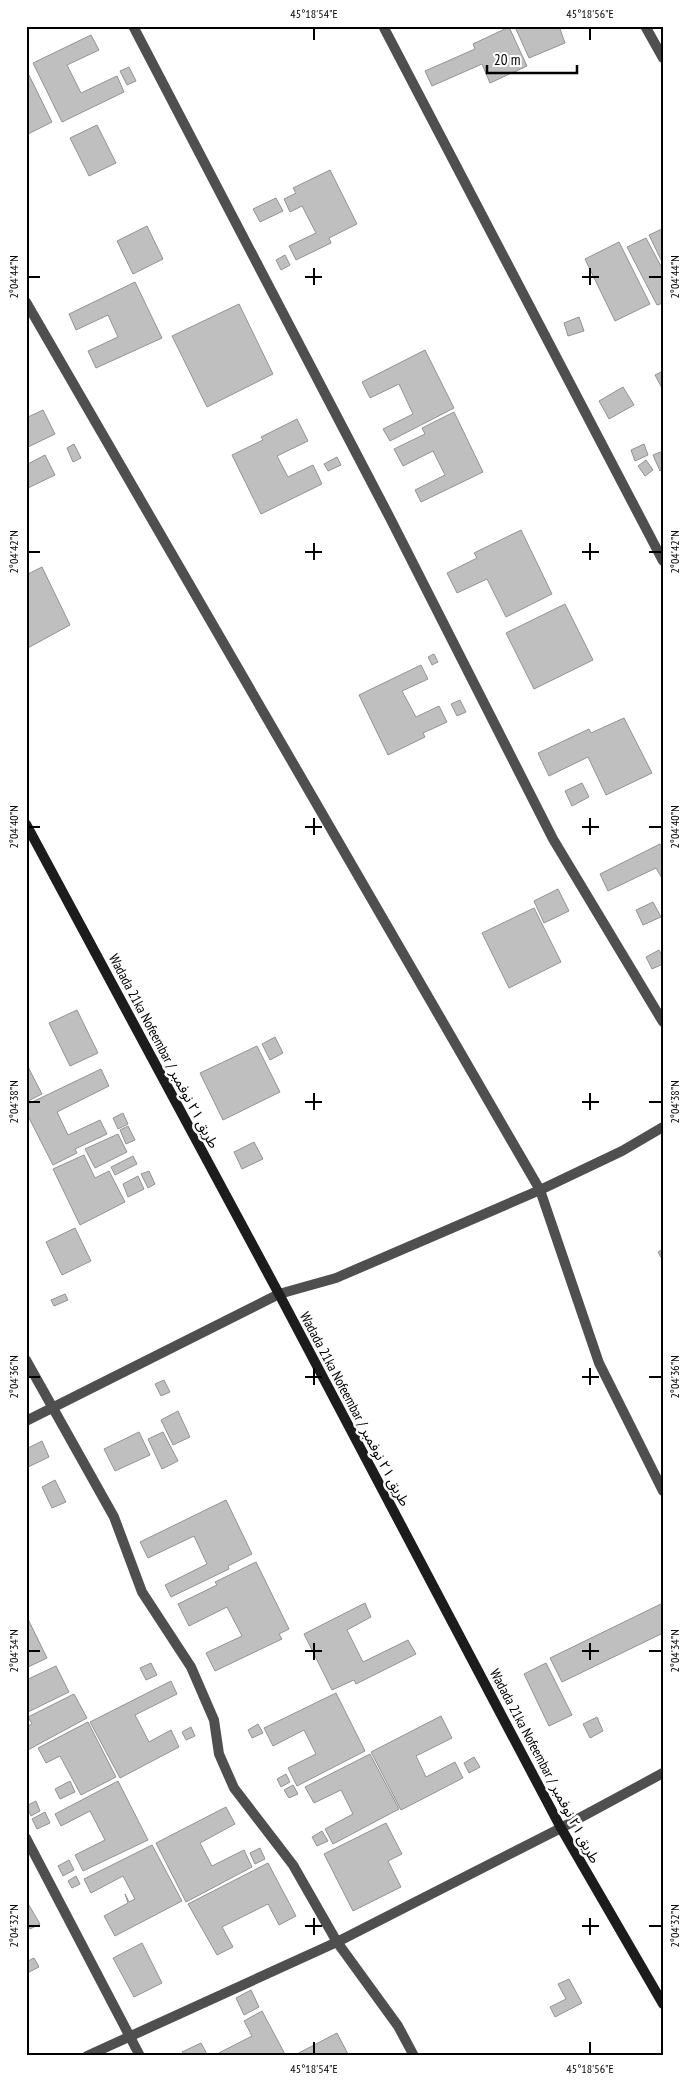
<svg xmlns="http://www.w3.org/2000/svg" width="689" height="2082" font-family="'PT Sans Narrow','Noto Sans Arabic',sans-serif">
<style>
.building{fill:#bfbfbf;stroke:#939393}
.lines{fill:none;stroke-linecap:round;stroke-linejoin:round}
.street{stroke:#4f4f4f;stroke-width:10}
.secondary{stroke:#1c1c1c;stroke-width:10}
.ticks{fill:none;stroke:#000;stroke-width:2}
.labels{text-anchor:middle;stroke-width:5;stroke-linejoin:round;paint-order:stroke}
.street-label{font-size:14px;fill:#000;stroke:#fff}
.neatline{fill:none;stroke:#000;stroke-width:2}
.ticks-label{font-size:12px;text-anchor:middle;fill:#000}
</style>
<rect width="100%" height="100%" fill="#fff"/>
<g class="building">
<path d="M523,26H559L565,43L529,58L516,29Z"/>
<path d="M509,27L527,66L490,83L482,64L432,86L425,71L475,49L473,44Z"/>
<path d="M91,35L99,50L67,65L81,93L117,76L124,92L62,122L33,63Z"/>
<path d="M129,67L136,81L127,85L120,71Z"/>
<path d="M26,69L52,122L26,135Z"/>
<path d="M97,125L116,163L89,176L70,138Z"/>
<path d="M330,170L357,224L329,238L331,243L296,260L289,246L316,233L302,206L290,212L284,199L296,193L293,188Z"/>
<path d="M276,198L283,211L260,222L253,209Z"/>
<path d="M147,226L163,259L133,274L117,241Z"/>
<path d="M662,229L663,230V264L649,235Z"/>
<path d="M646,238L663,270V303L657,305L627,247Z"/>
<path d="M619,242L650,304L615,321L585,259Z"/>
<path d="M285,255L290,265L281,270L276,260Z"/>
<path d="M135,282L162,338L96,368L88,351L118,337L108,315L76,330L69,314Z"/>
<path d="M239,304L273,374L207,407L172,336Z"/>
<path d="M579,317L584,331L568,336L564,323Z"/>
<path d="M425,350L454,408L390,441L383,429L413,414L399,384L370,398L362,382Z"/>
<path d="M663,371V390L655,375Z"/>
<path d="M623,387L634,405L609,419L599,401Z"/>
<path d="M43,410L55,434L26,448V418Z"/>
<path d="M454,412L483,472L421,502L415,490L445,475L433,451L403,466L394,449L425,434L422,428Z"/>
<path d="M297,419L308,441L277,456L288,477L313,465L322,484L261,514L232,455L263,440L261,437Z"/>
<path d="M74,444L81,458L73,462L67,448Z"/>
<path d="M644,444L648,455L635,461L631,450Z"/>
<path d="M663,451V469L660,471L653,455Z"/>
<path d="M45,455L55,475L26,489V465Z"/>
<path d="M337,457L341,465L328,471L324,464Z"/>
<path d="M646,460L653,470L645,476L638,466Z"/>
<path d="M521,530L552,594L506,617L487,579L457,593L447,573L477,558L474,553Z"/>
<path d="M42,567L70,625L26,649V631H28L26,627V575Z"/>
<path d="M565,604L593,660L534,689L506,633Z"/>
<path d="M434,654L438,662L432,665L428,657Z"/>
<path d="M421,665L428,679L402,691L416,717L439,706L447,722L423,733L425,737L388,755L359,695Z"/>
<path d="M460,700L466,712L457,716L451,704Z"/>
<path d="M624,718L652,773L606,795L588,757L549,776L538,753L589,729L591,733Z"/>
<path d="M582,783L589,797L572,806L565,791Z"/>
<path d="M660,844L663,848V880L656,868L608,891L600,874Z"/>
<path d="M558,889L569,911L544,923L534,901Z"/>
<path d="M653,902L661,917L643,925L636,910Z"/>
<path d="M534,908L561,962L509,988L482,933Z"/>
<path d="M659,950L663,957V964L652,969L646,957Z"/>
<path d="M77,1010L98,1053L70,1066L49,1023Z"/>
<path d="M275,1037L283,1053L270,1060L262,1044Z"/>
<path d="M257,1046L280,1092L223,1120L200,1073Z"/>
<path d="M26,1063L42,1094L26,1102Z"/>
<path d="M101,1069L109,1086L57,1112L68,1135L100,1120L107,1134L75,1149L77,1153L53,1165L26,1112V1105Z"/>
<path d="M123,1113L128,1124L118,1129L113,1118Z"/>
<path d="M128,1126L135,1140L126,1144L120,1130Z"/>
<path d="M118,1134L127,1152L95,1168L85,1149Z"/>
<path d="M254,1142L263,1159L242,1169L234,1152Z"/>
<path d="M84,1155L95,1178L109,1171L125,1202L80,1225L53,1169Z"/>
<path d="M133,1156L137,1164L115,1175L111,1167Z"/>
<path d="M149,1171L155,1184L148,1188L141,1174Z"/>
<path d="M138,1176L144,1189L128,1197L123,1184Z"/>
<path d="M75,1228L91,1261L62,1275L46,1242Z"/>
<path d="M663,1249V1261L658,1252Z"/>
<path d="M65,1294L68,1300L54,1306L51,1300Z"/>
<path d="M164,1380L170,1392L161,1396L155,1384Z"/>
<path d="M178,1411L190,1437L173,1445L161,1420Z"/>
<path d="M139,1432L150,1455L115,1471L104,1449Z"/>
<path d="M163,1432L178,1461L162,1469L148,1439Z"/>
<path d="M42,1441L49,1457L26,1468V1449Z"/>
<path d="M55,1480L66,1502L52,1508L42,1487Z"/>
<path d="M226,1500L252,1554L228,1566L229,1569L171,1597L165,1585L207,1564L194,1536L148,1558L140,1542Z"/>
<path d="M256,1562L289,1629L279,1634L282,1639L215,1671L206,1653L242,1636L227,1607L189,1626L178,1604L217,1585L215,1582Z"/>
<path d="M365,1603L371,1617L347,1630L363,1662L408,1640L416,1654L356,1684L354,1680L332,1690L304,1634Z"/>
<path d="M663,1603V1633L562,1682L550,1658Z"/>
<path d="M26,1615L47,1658L26,1668Z"/>
<path d="M151,1663L157,1675L146,1680L140,1668Z"/>
<path d="M546,1663L572,1715L549,1726L524,1674Z"/>
<path d="M56,1666L69,1692L26,1713V1680Z"/>
<path d="M171,1681L177,1694L135,1715L149,1742L171,1730L179,1747L120,1778L90,1722Z"/>
<path d="M336,1693L365,1751L297,1786L288,1768L316,1754L304,1730L273,1746L264,1728Z"/>
<path d="M74,1694L87,1718L26,1751V1727L32,1724L28,1717Z"/>
<path d="M441,1716L452,1738L416,1756L426,1777L455,1762L463,1778L401,1810L371,1752Z"/>
<path d="M597,1717L603,1731L590,1738L583,1724Z"/>
<path d="M88,1722L116,1777L81,1795L60,1756L46,1763L38,1748Z"/>
<path d="M258,1724L263,1733L252,1738L248,1730Z"/>
<path d="M191,1727L195,1736L186,1740L182,1732Z"/>
<path d="M370,1754L399,1809L333,1844L325,1829L353,1814L341,1790L314,1803L305,1787Z"/>
<path d="M474,1757L480,1767L469,1773L464,1763Z"/>
<path d="M286,1774L290,1782L281,1787L277,1779Z"/>
<path d="M70,1781L75,1792L60,1799L55,1789Z"/>
<path d="M118,1781L148,1840L83,1871L75,1855L105,1840L90,1811L61,1826L55,1814Z"/>
<path d="M293,1785L298,1794L289,1798L284,1790Z"/>
<path d="M36,1801L40,1811L31,1816L26,1806Z"/>
<path d="M226,1807L235,1824L200,1843L212,1866L244,1850L252,1867L186,1902L156,1843Z"/>
<path d="M45,1812L50,1823L37,1829L32,1819Z"/>
<path d="M386,1823L402,1854L388,1861L401,1887L353,1911L324,1854Z"/>
<path d="M322,1831L328,1841L317,1846L312,1837Z"/>
<path d="M152,1845L182,1901L115,1936L104,1916L128,1903L125,1894L129,1902L135,1899L123,1876L91,1893L84,1879Z"/>
<path d="M260,1848L265,1859L255,1864L250,1853Z"/>
<path d="M69,1860L74,1870L63,1876L58,1866Z"/>
<path d="M268,1863L296,1916L279,1925L268,1904L222,1927L233,1947L217,1955L188,1904Z"/>
<path d="M76,1876L80,1884L72,1888L68,1881Z"/>
<path d="M26,1900L40,1924L30,1929L26,1922Z"/>
<path d="M142,1943L162,1983L134,1997L113,1958Z"/>
<path d="M34,1958L39,1967L29,1972L26,1962Z"/>
<path d="M569,1979L582,2003L555,2017L550,2007L566,1999L558,1984Z"/>
<path d="M251,1990L259,2007L244,2015L236,1998Z"/>
<path d="M262,2011L286,2056H213L252,2036L244,2021Z"/>
<path d="M337,2033L349,2056H293Z"/>
<path d="M201,2043L208,2056H184L182,2052Z"/>
</g>
<g class="lines">
<g class="street">
<path d="M133,26L390,518L553,839L663,1022"/>
<path d="M383,26L663,561"/>
<path d="M645,26L663,58"/>
<path d="M26,302L540,1190L622,1151L663,1127"/>
<path d="M26,1360L114,1517L142,1592L191,1667L214,1720L219,1754L234,1788L293,1865L337,1942L398,2026L414,2056"/>
<path d="M26,1421L279,1294L336,1278L540,1190L599,1363L663,1491"/>
<path d="M26,1838L140,2056"/>
<path d="M87,2056L337,1942L561,1828L663,1773"/>
</g>
<path class="secondary" d="M26,824L279,1294L561,1828L663,2004"/>
</g>
<path class="ticks" d="M314,28V40M590,28V40M314,268V285M590,268V285M28,277H40M305,277H322M582,277H599M649,277H662M314,543V560M590,543V560M28,552H40M305,552H322M582,552H599M649,552H662M314,818V835M590,818V835M28,827H40M305,827H322M582,827H599M649,827H662M314,1093V1110M590,1093V1110M28,1102H40M305,1102H322M582,1102H599M649,1102H662M314,1368V1385M590,1368V1385M28,1377H40M305,1377H322M582,1377H599M649,1377H662M314,1643V1660M590,1643V1660M28,1651H40M305,1651H322M582,1651H599M649,1651H662M314,1918V1935M590,1918V1935M28,1926H40M305,1926H322M582,1926H599M649,1926H662M314,2042V2054M590,2042V2054"/>
<g class="labels">
<g class="street-label">
<text transform="translate(164 1051) rotate(62)" y="5">Wadada 21ka Nofeembar / طريق ٢١ نوفمبر</text>
<text transform="translate(355 1409) rotate(62)" y="5">Wadada 21ka Nofeembar / طريق ٢١ نوفمبر</text>
<text transform="translate(545 1766) rotate(62)" y="5">Wadada 21ka Nofeembar / طريق ٢١ نوفمبر</text>
</g>
</g>
<rect width="689" height="2082" fill="none" stroke="#ffffff" stroke-width="55"/>
<path d="M487 65v8h90v-8" fill="none" stroke="#000000" stroke-width="2.5"/>
<text x="494" y="65" font-size="15" fill="#000000" stroke="#ffffff" stroke-width="4" paint-order="stroke">20 m</text>
<rect x="28" y="28" width="634" height="2026" class="neatline"/>
<g class="ticks-label">
<text x="314" y="18">45°18'54"E</text>
<text x="590" y="18">45°18'56"E</text>
<text transform="translate(14 277) rotate(-90)" y="4">2°04'44"N</text>
<text transform="translate(675 277) rotate(-90)" y="4">2°04'44"N</text>
<text transform="translate(14 552) rotate(-90)" y="4">2°04'42"N</text>
<text transform="translate(675 552) rotate(-90)" y="4">2°04'42"N</text>
<text transform="translate(14 827) rotate(-90)" y="4">2°04'40"N</text>
<text transform="translate(675 827) rotate(-90)" y="4">2°04'40"N</text>
<text transform="translate(14 1102) rotate(-90)" y="4">2°04'38"N</text>
<text transform="translate(675 1102) rotate(-90)" y="4">2°04'38"N</text>
<text transform="translate(14 1377) rotate(-90)" y="4">2°04'36"N</text>
<text transform="translate(675 1377) rotate(-90)" y="4">2°04'36"N</text>
<text transform="translate(14 1651) rotate(-90)" y="4">2°04'34"N</text>
<text transform="translate(675 1651) rotate(-90)" y="4">2°04'34"N</text>
<text transform="translate(14 1926) rotate(-90)" y="4">2°04'32"N</text>
<text transform="translate(675 1926) rotate(-90)" y="4">2°04'32"N</text>
<text x="314" y="2073">45°18'54"E</text>
<text x="590" y="2073">45°18'56"E</text>
</g>
</svg>
